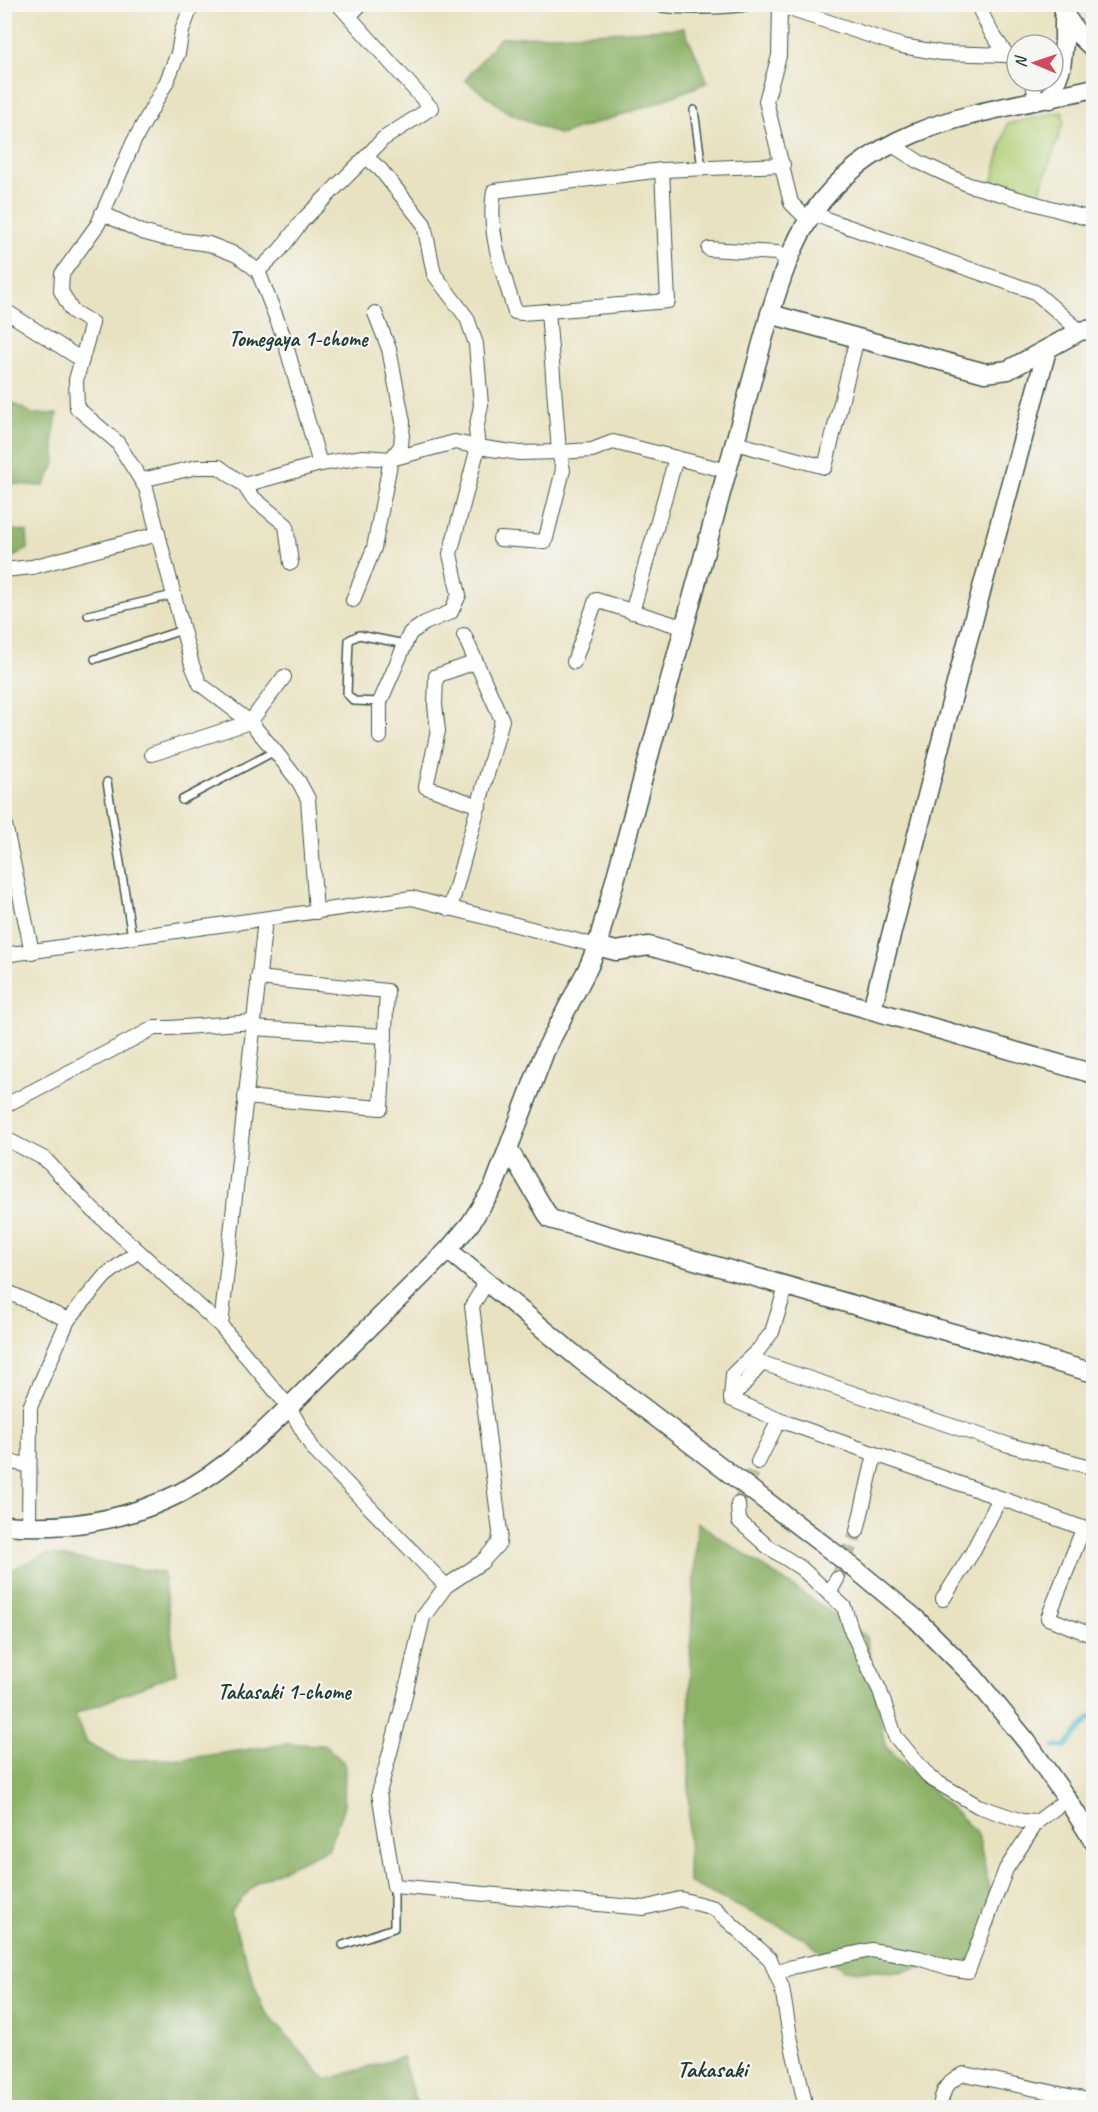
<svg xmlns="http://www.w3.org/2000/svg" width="1098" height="2112" font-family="Caveat,sans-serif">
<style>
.green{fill:#b2d077;stroke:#688656;stroke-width:1.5}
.forest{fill:#8db268;stroke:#56784e;stroke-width:1.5}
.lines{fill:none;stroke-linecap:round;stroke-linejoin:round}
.stream{stroke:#54bed1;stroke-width:5}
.minor-tunnel{stroke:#c1c1a5;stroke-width:14;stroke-dasharray:14 7;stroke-linecap:butt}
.service-casing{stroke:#3d5649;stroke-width:10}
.minor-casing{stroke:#3d5649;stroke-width:16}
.tertiary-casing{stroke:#3d5649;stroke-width:21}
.service{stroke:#fff;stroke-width:7}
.minor{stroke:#fff;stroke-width:14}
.tertiary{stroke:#fff;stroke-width:18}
.labels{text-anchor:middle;stroke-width:4.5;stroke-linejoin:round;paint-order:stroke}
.neighbourhood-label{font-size:22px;font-weight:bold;fill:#1f3d34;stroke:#f6f6f2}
.quarter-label{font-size:24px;font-weight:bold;fill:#1f3d34;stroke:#f6f6f2}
</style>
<rect width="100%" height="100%" fill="#f6f6f2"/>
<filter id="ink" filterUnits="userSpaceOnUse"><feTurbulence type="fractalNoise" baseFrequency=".0167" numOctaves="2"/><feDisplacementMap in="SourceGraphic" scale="12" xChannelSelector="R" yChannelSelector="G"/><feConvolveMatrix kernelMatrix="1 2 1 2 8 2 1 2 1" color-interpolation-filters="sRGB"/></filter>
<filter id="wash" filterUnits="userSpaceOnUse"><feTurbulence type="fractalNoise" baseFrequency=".008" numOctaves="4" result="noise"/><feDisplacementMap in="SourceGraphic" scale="24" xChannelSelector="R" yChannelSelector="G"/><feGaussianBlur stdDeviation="1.35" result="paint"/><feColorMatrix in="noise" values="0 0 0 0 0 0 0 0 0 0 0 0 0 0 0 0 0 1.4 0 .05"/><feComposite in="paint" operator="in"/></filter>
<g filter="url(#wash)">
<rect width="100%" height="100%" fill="#e9e2c1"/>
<path class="green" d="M1062,112L1064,121L1038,197L992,184L1007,124Z"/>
<g class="forest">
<path d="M684,28L708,82L651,105L560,135L508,112L465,80L500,38Z"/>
<path d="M5,399L33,414H57L53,438L56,462L44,486L13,484L5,477Z"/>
<path d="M5,529L27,532L28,549L5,561Z"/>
<path d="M697,1522L866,1636L885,1746L978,1834L996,1923L973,1959L900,1972L843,1970L802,1937L688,1882L690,1657Z"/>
<path d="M47,1554L163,1573L177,1673L75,1714L87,1743L118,1760L183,1759L285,1744L325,1745L345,1764L344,1806L328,1849L258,1881L230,1912L263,2009L326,2080L402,2057L417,2107H5V1572Z"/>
</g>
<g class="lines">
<path class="stream" d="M1055,1747L1066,1746L1091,1717L1094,1718"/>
</g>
</g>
<g filter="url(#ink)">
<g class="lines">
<g class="minor-tunnel">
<path d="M738,1504L758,1462"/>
<path d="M837,1579L857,1531"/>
</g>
<defs>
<g id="service">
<path d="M643,4C662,12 737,12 756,4"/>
<path d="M694,110L702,168"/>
<path d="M88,615L173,595"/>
<path d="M95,659L182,630"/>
<path d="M380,702L354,701L347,694L349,640L359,635L405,644"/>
<path d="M107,782L132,937"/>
<path d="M182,800L275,751"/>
<path d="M343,1945L394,1928V1886"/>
</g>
<g id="minor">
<path d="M192,4L182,31L178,53L167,81L133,143L98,224L62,274L61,291L72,311L92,323L76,380L77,408L117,442L146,488L192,665L200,684L250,722L275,751L299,782L308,799L316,912"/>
<path d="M338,4L431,108L383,139L366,157"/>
<path d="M779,4L780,6L779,56L766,101L791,203L808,220"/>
<path d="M977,4L991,32L1007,55"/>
<path d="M780,6L902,46L942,53L1007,55L1017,60"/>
<path d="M349,16L361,4"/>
<path d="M1032,81L1037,101"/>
<path d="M891,144L919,162L969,185L1094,220"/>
<path d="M102,213L142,232L164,238L209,244L237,255L258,271L283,335L320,464"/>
<path d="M813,213L829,220L1035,292L1080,331"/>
<path d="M709,249L777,253L788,260"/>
<path d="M258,271L280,250L302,221L366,157L380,169L424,224L434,274L467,318L476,344L481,405L476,430L478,447L519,453L559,452L592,450L613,442L728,471"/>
<path d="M4,310L82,360"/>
<path d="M548,311L522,313L515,312C503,272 487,233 494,191L662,170L783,165"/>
<path d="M735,443L825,467L857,338"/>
<path d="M142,480L197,467H219L244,485L252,497L286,525L291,563"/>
<path d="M244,485L320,464L363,457L391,459L455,442L478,447L450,554L459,595L451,612L425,623L410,633L380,702V737"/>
<path d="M500,539L545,542L563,470L559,452L548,311L668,301L662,170"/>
<path d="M4,570L32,567L158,534"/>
<path d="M353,600L374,548L389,469L391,459L401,446L403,422L389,349L375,313"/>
<path d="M632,612L676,458"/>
<path d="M476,662L436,676L435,705L438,731L426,787L479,806"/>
<path d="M574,662L596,600L685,628"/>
<path d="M152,754L250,722L284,677"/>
<path d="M4,820L32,952"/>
<path d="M450,909L502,720L464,635"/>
<path d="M4,955L412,898L597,946"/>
<path d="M252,1028L385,1036"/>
<path d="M245,1097L381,1108L387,991L258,978"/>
<path d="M4,1106L154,1028H170L253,1022"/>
<path d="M4,1138L45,1159L93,1210L221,1326L289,1407L313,1449L446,1586"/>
<path d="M486,1283L472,1306L500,1532L499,1543L482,1562L446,1586L423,1617L402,1708L379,1793L394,1886L644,1908L680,1899L714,1908L770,1959L782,1988L790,2036L806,2108"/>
<path d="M786,1287L772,1332L759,1349L733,1374L731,1399L779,1420L1000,1498"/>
<path d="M4,1298L8,1292L68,1320L30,1407L29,1527"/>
<path d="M68,1320L105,1276L138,1251"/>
<path d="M221,1326L265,919"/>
<path d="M731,1399L762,1363L1009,1445L1094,1468"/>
<path d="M4,1461L29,1465"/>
<path d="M758,1462L779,1420"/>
<path d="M738,1504L739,1521L767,1546L801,1568L844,1607L852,1632L880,1691L895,1736L930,1778L978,1806L1022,1821L1037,1822"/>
<path d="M1083,1529L1048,1618L1094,1636"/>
<path d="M857,1531L875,1454"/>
<path d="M829,1594L837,1579"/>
<path d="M943,1599L972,1553L1000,1498L1094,1532"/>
<path d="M776,1974L792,1967L871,1950L919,1958L950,1968L968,1971L1006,1869L1037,1822L1067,1799"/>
<path d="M940,2108C942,2090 948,2079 965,2074L1088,2100L1094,2105"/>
</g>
<g id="tertiary">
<path d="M1064,14L1078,34L1094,49"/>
<path d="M1050,99L1061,68L1064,43V4"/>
<path d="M770,314L985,373L1008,370L1080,331L1094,329"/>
<path d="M597,946L616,951L649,946L1094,1074"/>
<path d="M872,1009L958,676L1047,350"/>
<path d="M509,1150L550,1219L1094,1373"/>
<path d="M448,1250L582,1361L854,1568L916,1619L973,1676L1027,1742L1067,1799L1094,1842"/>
<path d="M4,1525C64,1530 124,1521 178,1494C230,1468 273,1423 314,1382C359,1338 403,1294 448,1250L470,1224L494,1186L545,1051L589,966L597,946L770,314C781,279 792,244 813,213C878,118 991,113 1094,88"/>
</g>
</defs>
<use href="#service" class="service-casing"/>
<use href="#minor" class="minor-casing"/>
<use href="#tertiary" class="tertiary-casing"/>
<use href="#service" class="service"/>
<use href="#minor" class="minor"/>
<use href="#tertiary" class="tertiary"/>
</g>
</g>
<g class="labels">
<g class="neighbourhood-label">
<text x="298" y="346">Tomegaya 1-chome</text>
<text x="284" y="1699">Takasaki 1-chome</text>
</g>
<g class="quarter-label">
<text x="712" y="2077">Takasaki</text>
</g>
</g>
<rect width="1098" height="2112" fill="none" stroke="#f6f6f2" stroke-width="24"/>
<g transform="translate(1035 63) rotate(272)"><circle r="28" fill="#f6f6f2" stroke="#a0aca6" stroke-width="1.5"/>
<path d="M0-4.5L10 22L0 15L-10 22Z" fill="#d1495b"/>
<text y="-9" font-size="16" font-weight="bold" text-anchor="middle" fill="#1f3d34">N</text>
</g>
</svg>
